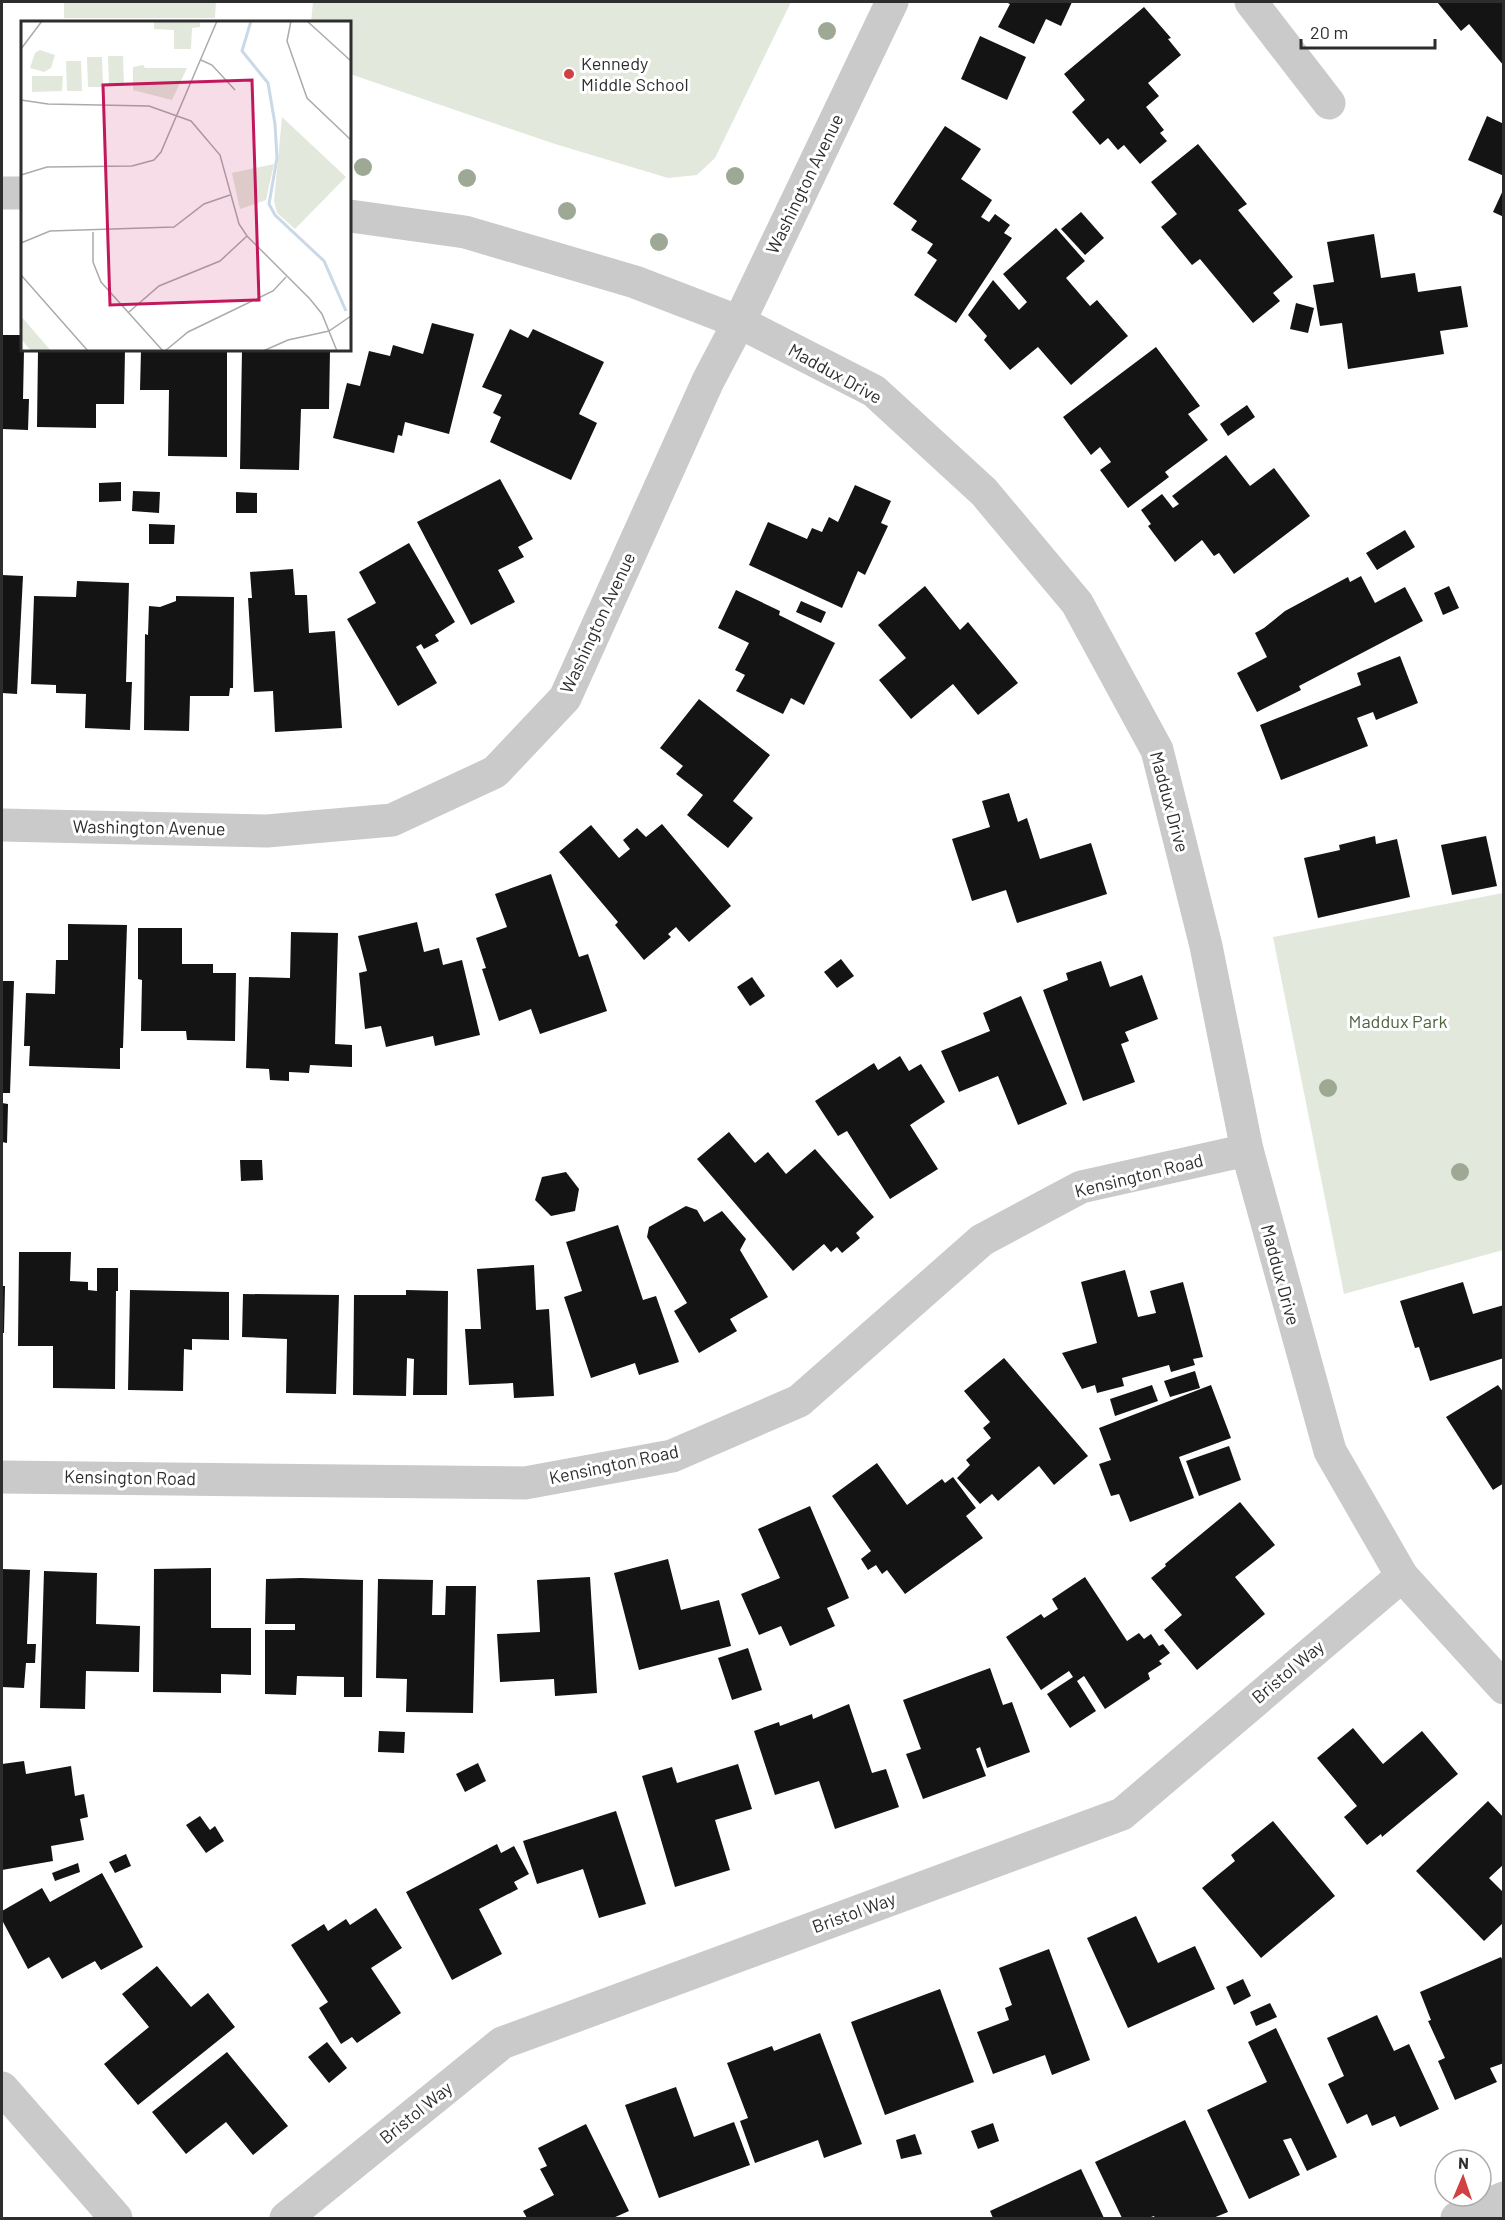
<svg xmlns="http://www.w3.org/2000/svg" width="1505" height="2220" font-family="Barlow,sans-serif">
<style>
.green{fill:#e2e9dc}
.building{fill:#141414}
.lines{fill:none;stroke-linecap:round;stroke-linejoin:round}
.minor{stroke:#cacaca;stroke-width:33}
.tree{fill:#9ea995}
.poi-dot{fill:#d14143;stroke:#fff;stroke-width:2}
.labels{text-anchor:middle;stroke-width:6;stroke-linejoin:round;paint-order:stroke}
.poi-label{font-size:18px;fill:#2d2d2d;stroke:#fff;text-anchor:start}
.street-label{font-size:18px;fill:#2d2d2d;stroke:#fff}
.park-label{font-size:18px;fill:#4e633f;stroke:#fff}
.inset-river{fill:none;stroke:#cad9e7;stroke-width:3}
.inset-road{fill:none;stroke:#ababab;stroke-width:1.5}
.view{fill:#c2185b;fill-opacity:0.15;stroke:#c2185b;stroke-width:3}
.inset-edge{fill:none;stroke:#2d2d2d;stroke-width:3}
</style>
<rect width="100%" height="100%" fill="#fff"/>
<g class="green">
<path d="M64,2H216L215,18H64Z"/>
<path d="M313,2H791L715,158L697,175L668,178L555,144L350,74V22H311Z"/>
<path d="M1503,893V1250L1344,1294L1273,937Z"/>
</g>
<g class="building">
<path d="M1005,2H1072L1061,26L1046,19L1034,44L998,27L1010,4Z"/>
<path d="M1437,2H1504V66L1469,24L1461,31Z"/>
<path d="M1144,7L1171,38L1168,39L1181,55L1148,83L1159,96L1146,107L1164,130L1160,133L1167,141L1140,164L1124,145L1118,150L1108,138L1100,145L1072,112L1085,100L1064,74Z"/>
<path d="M980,36L1026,57L1007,100L961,79Z"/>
<path d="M1487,116L1504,124V176L1468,160Z"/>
<path d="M945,126L981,149L961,179L992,200L981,217L989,222L995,214L1010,225L1004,233L1012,238L956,323L914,295L937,260L927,253L933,244L911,230L917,221L893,204Z"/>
<path d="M1198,144L1247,204L1238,210L1293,277L1273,293L1280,301L1253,323L1200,259L1192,265L1161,227L1177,214L1151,182Z"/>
<path d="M1504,188V217L1493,212Z"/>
<path d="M1081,212L1104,238L1085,255L1061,229Z"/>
<path d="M1056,228L1085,261L1066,278L1090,306L1097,300L1128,336L1071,385L1038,347L1010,370L984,340L987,336L968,315L993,280L1019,310L1027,302L1003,274Z"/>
<path d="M1374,234L1381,278L1415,273L1418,292L1461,286L1468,327L1440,331L1444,354L1348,369L1342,323L1320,326L1313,285L1334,282L1327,242Z"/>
<path d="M1296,303L1314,308L1308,333L1290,329Z"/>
<path d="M432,323L474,334L449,434L405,422L402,436L398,435L394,453L333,438L347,383L360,386L369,351L390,356L393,345L423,354Z"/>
<path d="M510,329L528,338L533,329L604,362L579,414L597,423L571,480L490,442L501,417L493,413L502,395L482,387Z"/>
<path d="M2,335H22V350H24L23,399H29L28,430L2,429Z"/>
<path d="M1156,347L1200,406L1188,414L1208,440L1165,472L1169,477L1128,508L1100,470L1111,462L1100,447L1091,455L1063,417Z"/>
<path d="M38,350H125L124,404H96V428L37,427Z"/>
<path d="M141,350H227V457L168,456L169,390H140Z"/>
<path d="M242,350H330L329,409H301L299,470L240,469Z"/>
<path d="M1247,405L1255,417L1228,436L1220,424Z"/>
<path d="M1226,455L1250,486L1274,468L1310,516L1234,574L1219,553L1214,556L1202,540L1175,562L1148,526L1151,524L1141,510L1162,494L1173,508L1179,504L1172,496Z"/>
<path d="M500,479L533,539L518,547L524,557L498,570L515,602L471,625L417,522Z"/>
<path d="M121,482V501L99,502V483Z"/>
<path d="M855,485L891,501L881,523L888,526L865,575L858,571L842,608L749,565L768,522L807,539L812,528L822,532L829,517L838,522Z"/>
<path d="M133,491L160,492L159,513L132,511Z"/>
<path d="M236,492L257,493V513H236Z"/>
<path d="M149,524L175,525L174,544H149Z"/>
<path d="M1405,530L1415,547L1377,570L1366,553Z"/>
<path d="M409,543L455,622L435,635L439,641L424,649L421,644L416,647L437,683L398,706L347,619L376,603L359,572Z"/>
<path d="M293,569L295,595H307L309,633L335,631L342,728L275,732L273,691L254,692L248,598H252L250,572Z"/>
<path d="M2,575L23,576L17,694L2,693Z"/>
<path d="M1361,576L1375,603L1405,587L1423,621L1299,686L1301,690L1257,712L1237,673L1267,657L1255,633L1264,628L1285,611L1348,577L1350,582Z"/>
<path d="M77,581L129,583L126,682H132L130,730L85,728L86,694L56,693V685L31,684L34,596L76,597Z"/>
<path d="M925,586L960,630L968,622L1018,683L978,715L953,684L911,719L879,680L906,658L878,625Z"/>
<path d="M1449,586L1459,608L1443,615L1434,593Z"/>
<path d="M736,590L780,611L779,615L835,643L804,705L791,698L783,714L736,691L745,675L735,670L749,643L718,628Z"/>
<path d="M176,596L234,597L233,688H230L229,696H190L189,731L144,730L145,634L148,635L149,606L160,607L176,601Z"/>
<path d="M801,601L826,612L821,623L796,612Z"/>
<path d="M1400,656L1418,703L1376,720L1373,712L1357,718L1368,746L1281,780L1260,725L1361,685L1357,673Z"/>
<path d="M699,699L770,755L733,801L753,818L728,848L687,815L703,795L676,774L683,766L660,748Z"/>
<path d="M1009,793L1018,822L1027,818L1040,859L1091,843L1107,894L1017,923L1006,890L972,901L952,839L990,827L982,801Z"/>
<path d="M662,824L731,906L689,942L676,927L668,934L671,937L644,960L615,925L618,922L559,852L591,825L619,858L630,849L623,840L637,828L646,837Z"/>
<path d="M1375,836L1376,844L1397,839L1410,897L1318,918L1304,858L1340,850L1339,845Z"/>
<path d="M1486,836L1497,886L1452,895L1441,845Z"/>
<path d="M551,874L579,957L588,954L607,1011L540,1034L531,1009L499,1021L482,969L486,968L476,938L507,927L495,894Z"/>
<path d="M417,922L424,952L439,948L443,965L462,960L480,1035L435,1046L433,1036L386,1047L381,1026L365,1029L359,973L367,971L358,936Z"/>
<path d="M68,924L127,925L123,1048H120V1069L29,1066L30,1046H24L26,993L55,994L56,960H68Z"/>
<path d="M138,928H182V964H213V973H236L235,1041L187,1040L186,1031H141L142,980L138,979Z"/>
<path d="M291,932L338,933L335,1044L352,1045V1067L310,1065L309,1073L289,1072V1081L270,1080L269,1069L246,1068L249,977L290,978Z"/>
<path d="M841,959L854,976L837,988L824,972Z"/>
<path d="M1101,961L1110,987L1142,975L1158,1019L1125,1032L1129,1041L1121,1044L1135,1082L1083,1101L1043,990L1068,980L1066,973Z"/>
<path d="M752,977L765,996L750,1006L737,987Z"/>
<path d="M2,981H14L10,1093H2Z"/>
<path d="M1021,996L1067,1104L1018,1125L998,1076L959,1092L941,1051L990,1031L983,1013Z"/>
<path d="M900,1056L909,1071L921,1064L945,1102L910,1125L938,1169L890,1199L847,1131L838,1136L815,1101L874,1063L878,1070Z"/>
<path d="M2,1103L8,1104L7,1143L2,1142Z"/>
<path d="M729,1132L755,1163L768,1152L786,1174L815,1149L874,1217L856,1233L860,1238L842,1253L837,1247L831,1252L824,1244L793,1271L697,1159Z"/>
<path d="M240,1160H262L263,1180L241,1181Z"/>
<path d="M566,1172L579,1189L575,1211L551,1216L535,1200L542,1177Z"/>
<path d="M686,1206L697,1210L704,1222L722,1211L746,1239L740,1250L768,1297L730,1319L737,1331L699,1353L674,1311L687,1303L647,1237L649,1227Z"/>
<path d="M618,1225L643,1300L656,1296L679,1362L639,1375L635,1363L591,1378L564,1297L582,1291L566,1242Z"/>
<path d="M19,1252H71L70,1281L88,1282V1290L97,1291V1268H118V1291H116L115,1389L53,1388V1346H18Z"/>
<path d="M534,1265L536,1310L549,1309L554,1396L514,1398L513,1383L469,1385L465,1329H481L477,1269Z"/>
<path d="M1125,1270L1138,1317L1156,1313L1150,1291L1183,1282L1203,1357L1193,1359L1195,1365L1171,1372L1169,1365L1122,1378L1124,1386L1097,1393L1095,1385L1082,1389L1062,1353L1097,1343L1081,1282Z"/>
<path d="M1463,1282L1473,1314L1504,1305V1358L1430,1381L1419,1347L1415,1348L1400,1301Z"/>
<path d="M2,1286H5L4,1333H2Z"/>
<path d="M130,1290L229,1292V1340L192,1339V1350L184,1349L183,1391L128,1390Z"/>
<path d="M406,1290L448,1291L447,1395H413L414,1359L407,1358L406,1396L353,1395L354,1295H406Z"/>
<path d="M243,1294L339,1295L336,1394L286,1393L287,1339L242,1337Z"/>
<path d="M1004,1358L1088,1456L1054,1485L1039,1466L998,1501L992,1494L980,1504L957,1478L970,1465L966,1460L991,1438L983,1428L990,1422L964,1391Z"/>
<path d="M1195,1371L1200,1388L1170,1397L1164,1381Z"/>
<path d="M1152,1385L1158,1401L1115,1416L1110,1399Z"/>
<path d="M1211,1385L1231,1438L1179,1457L1194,1498L1130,1522L1119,1494L1111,1496L1099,1464L1111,1460L1099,1428Z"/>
<path d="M1498,1385L1504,1393V1483L1493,1490L1446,1417Z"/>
<path d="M1229,1446L1241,1480L1199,1496L1186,1461Z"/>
<path d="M877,1463L907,1505L942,1479L945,1483L953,1477L976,1508L966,1516L983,1538L905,1594L887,1570L882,1574L876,1565L868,1570L861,1559L871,1551L832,1496Z"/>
<path d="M1240,1502L1275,1545L1235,1577L1265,1614L1197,1670L1164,1630L1182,1615L1151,1578L1166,1566L1165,1564Z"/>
<path d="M810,1506L849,1598L827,1608L835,1626L790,1646L781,1626L759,1635L741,1594L780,1578L758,1529Z"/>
<path d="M668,1559L681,1610L719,1600L731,1646L639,1670L614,1573Z"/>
<path d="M211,1568V1628H251V1675L221,1674V1693L153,1692L154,1569Z"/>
<path d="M2,1569L30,1570L27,1644H36L35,1663H26L24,1688L2,1687Z"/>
<path d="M44,1571L97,1573L96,1624L140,1626L139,1672L86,1671L85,1709L40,1708Z"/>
<path d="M590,1577L597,1693L555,1696L554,1679L500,1682L497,1634L540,1632L537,1580Z"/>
<path d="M1085,1577L1127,1641L1139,1633L1144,1639L1151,1634L1159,1646L1163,1644L1170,1653L1159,1661L1162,1664L1148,1673L1150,1679L1105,1709L1084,1676L1077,1681L1096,1711L1070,1728L1047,1694L1073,1677L1069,1671L1041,1690L1006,1637L1041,1614L1044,1618L1058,1609L1052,1599Z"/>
<path d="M301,1578L363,1580L362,1697H344V1677L297,1676L296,1695L265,1694V1630H295V1624H265L266,1579Z"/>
<path d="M378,1579L433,1580L432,1615H445L446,1586H476L473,1713L406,1712L407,1679L376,1678Z"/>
<path d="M748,1648L762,1690L732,1700L718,1658Z"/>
<path d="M990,1668L1003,1705L1012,1702L1030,1752L987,1768L980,1747L976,1749L986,1776L923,1799L906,1754L921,1749L903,1700Z"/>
<path d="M849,1704L872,1773L886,1769L899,1807L835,1829L819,1781L775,1795L754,1731L779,1722L780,1726L812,1714L813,1719Z"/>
<path d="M1353,1728L1383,1764L1422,1731L1458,1774L1382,1837L1381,1834L1367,1845L1344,1817L1357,1806L1317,1758Z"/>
<path d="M379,1731L405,1732L404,1753L378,1752Z"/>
<path d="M24,1761L26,1774L71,1766L75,1796L84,1794L88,1817L80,1819L84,1840L51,1846L53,1861L2,1870V1764Z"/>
<path d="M478,1763L486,1781L465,1792L456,1774Z"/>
<path d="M738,1764L752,1809L715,1820L730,1870L675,1887L642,1776L672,1767L677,1783Z"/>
<path d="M1488,1801L1504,1818V1864L1489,1878L1504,1893V1922L1484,1941L1416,1871Z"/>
<path d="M616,1811L646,1904L599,1918L583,1869L537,1884L523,1841Z"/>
<path d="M200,1816L210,1830L215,1826L224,1841L206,1853L186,1825Z"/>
<path d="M1273,1821L1335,1896L1261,1958L1202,1888L1235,1861L1231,1855Z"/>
<path d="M497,1844L501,1853L514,1846L529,1874L514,1882L518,1889L479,1909L502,1954L452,1980L406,1892Z"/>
<path d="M126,1854L131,1866L115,1873L109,1862Z"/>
<path d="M78,1863L80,1872L55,1881L52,1873Z"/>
<path d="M102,1873L143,1947L101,1970L95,1961L62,1979L49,1957L28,1969L2,1920V1911L42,1888L50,1902Z"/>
<path d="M376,1908L402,1948L371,1968L401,2013L357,2043L352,2037L341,2044L319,2008L328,2002L291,1945L324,1924L328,1931L346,1919L350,1925Z"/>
<path d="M1136,1916L1158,1963L1195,1946L1215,1989L1128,2028L1087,1938Z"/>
<path d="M1049,1949L1090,2060L1052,2075L1045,2055L993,2074L977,2032L1009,2020L1005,2008L1012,2005L999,1968Z"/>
<path d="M1501,1957L1504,1963V2063L1490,2068L1497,2082L1455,2100L1438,2061L1445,2058L1428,2021L1431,2020L1420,1992Z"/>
<path d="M157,1966L191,2007L208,1993L235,2027L138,2105L104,2064L149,2027L122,1994Z"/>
<path d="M1243,1979L1251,1996L1234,2005L1226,1987Z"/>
<path d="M940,1989L974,2082L885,2115L851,2022Z"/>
<path d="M1270,2003L1277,2017L1256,2026L1250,2012Z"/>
<path d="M1377,2015L1394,2051L1409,2044L1439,2109L1400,2127L1395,2116L1372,2126L1367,2114L1347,2124L1328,2084L1344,2076L1327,2038Z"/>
<path d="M1276,2028L1337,2157L1307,2171L1291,2138L1283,2140L1300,2175L1249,2199L1207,2110L1267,2082L1248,2042Z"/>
<path d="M820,2033L862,2144L824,2158L818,2140L755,2163L740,2121L748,2118L727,2063L772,2046L774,2051Z"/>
<path d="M327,2042L347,2068L329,2083L308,2057Z"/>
<path d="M227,2052L288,2126L253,2155L226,2122L186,2154L152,2112Z"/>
<path d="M676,2087L694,2137L734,2122L750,2165L659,2198L625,2105Z"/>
<path d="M1185,2120L1228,2212L1213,2218H1155L1154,2216L1148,2218H1122L1095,2162Z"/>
<path d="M993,2123L999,2141L978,2149L971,2131Z"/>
<path d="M586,2124L629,2211L613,2218H527L523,2211L554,2195L540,2169L547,2166L538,2148Z"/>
<path d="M915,2134L922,2154L901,2159L896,2140Z"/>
<path d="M1081,2169L1104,2218H993L990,2211Z"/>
</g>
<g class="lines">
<g class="minor">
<path d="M1251,2L1329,103"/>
<path d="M2,193H22"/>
<path d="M350,216L465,232L635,282L739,322L874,391L984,492L1077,603L1157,750L1206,946L1247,1150L1330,1451L1402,1576L1504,1688"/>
<path d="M2,825L267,831L392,820L495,772L565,698L708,381L739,322L892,2"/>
<path d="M2,1477L525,1483L672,1456L799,1401L982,1240L1081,1187L1247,1150"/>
<path d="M2,2088L116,2218"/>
<path d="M286,2218L502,2043L1122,1814L1402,1576"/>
<path d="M1457,2218L1504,2198"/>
</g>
</g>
<g class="tree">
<circle cx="827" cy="31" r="9"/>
<circle cx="363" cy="167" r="9"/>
<circle cx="735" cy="176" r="9"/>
<circle cx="467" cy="178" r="9"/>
<circle cx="567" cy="211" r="9"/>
<circle cx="659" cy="242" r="9"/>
<circle cx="1328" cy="1088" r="9"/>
<circle cx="1460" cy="1172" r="9"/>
</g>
<circle class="poi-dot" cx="569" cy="74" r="6"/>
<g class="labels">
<g class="poi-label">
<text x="581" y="70">Kennedy<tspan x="581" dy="21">Middle School</tspan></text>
</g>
<g class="street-label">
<text transform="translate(805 184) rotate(-64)" y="6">Washington Avenue</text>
<text transform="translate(835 374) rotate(29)" y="6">Maddux Drive</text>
<text transform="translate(598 623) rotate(-65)" y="6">Washington Avenue</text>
<text transform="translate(1169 802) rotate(75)" y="6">Maddux Drive</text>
<text transform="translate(149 828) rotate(1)" y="6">Washington Avenue</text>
<text transform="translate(1139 1176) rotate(-14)" y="6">Kensington Road</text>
<text transform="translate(1280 1275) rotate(75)" y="6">Maddux Drive</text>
<text transform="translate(614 1465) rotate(-12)" y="6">Kensington Road</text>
<text transform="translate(130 1478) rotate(1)" y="6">Kensington Road</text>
<text transform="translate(1288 1672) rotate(-40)" y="6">Bristol Way</text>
<text transform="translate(854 1913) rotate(-20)" y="6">Bristol Way</text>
<text transform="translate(416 2113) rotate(-39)" y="6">Bristol Way</text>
</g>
<g class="park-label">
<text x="1398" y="1028">Maddux Park</text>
</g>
</g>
<g transform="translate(21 21)">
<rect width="330" height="330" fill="#fff"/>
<path d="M133,0H179V6L171,7L170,28H153V9L133,8ZM19,29L34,34L30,47L23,51L9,47L14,32ZM87,35H102L103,65H88ZM66,36H81L82,66H67ZM45,40H60L61,70H46ZM122,44L124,47H166L151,79L112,69V46ZM11,55H42L41,70L11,71ZM261,96L325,156L274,208L256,192L253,180ZM253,143L245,179L219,188L211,152ZM0,295L30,330H10L0,318Z" fill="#e2e9dc"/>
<path class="inset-river" d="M230,0L221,30L247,62L254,103L256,137L248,183L254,194L303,240L325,290"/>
<path class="inset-road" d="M270,0L266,20L286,77L330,119M286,0L330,40M0,28L21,0M180,39L191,44L214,69M0,79L27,83L128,85L170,100L199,134L218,203L226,215L289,278L301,293L316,330M0,154L26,146L111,145L133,139L140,131L196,0M72,211V241L80,261L142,330M0,222L29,210L153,206L183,183L209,174M0,254L67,330M108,291L138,265L199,240L226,215M144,330L167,311L252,270L265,256M242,330L267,319L308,310L330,295"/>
<path class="view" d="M231,59L238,279L89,284L82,64Z"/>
<rect width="330" height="330" class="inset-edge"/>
</g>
<rect width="1505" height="2220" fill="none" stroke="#2d2d2d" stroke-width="6"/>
<g transform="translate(1463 2178) rotate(2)"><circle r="28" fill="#ffffff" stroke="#ababab" stroke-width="1.5"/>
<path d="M0-4.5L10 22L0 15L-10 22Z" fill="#d14143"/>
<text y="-9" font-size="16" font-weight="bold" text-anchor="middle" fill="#2d2d2d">N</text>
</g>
<path d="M1301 39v9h134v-9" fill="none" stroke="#2d2d2d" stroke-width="3"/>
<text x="1310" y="39" font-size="18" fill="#2d2d2d" stroke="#ffffff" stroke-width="4.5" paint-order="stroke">20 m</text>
</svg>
